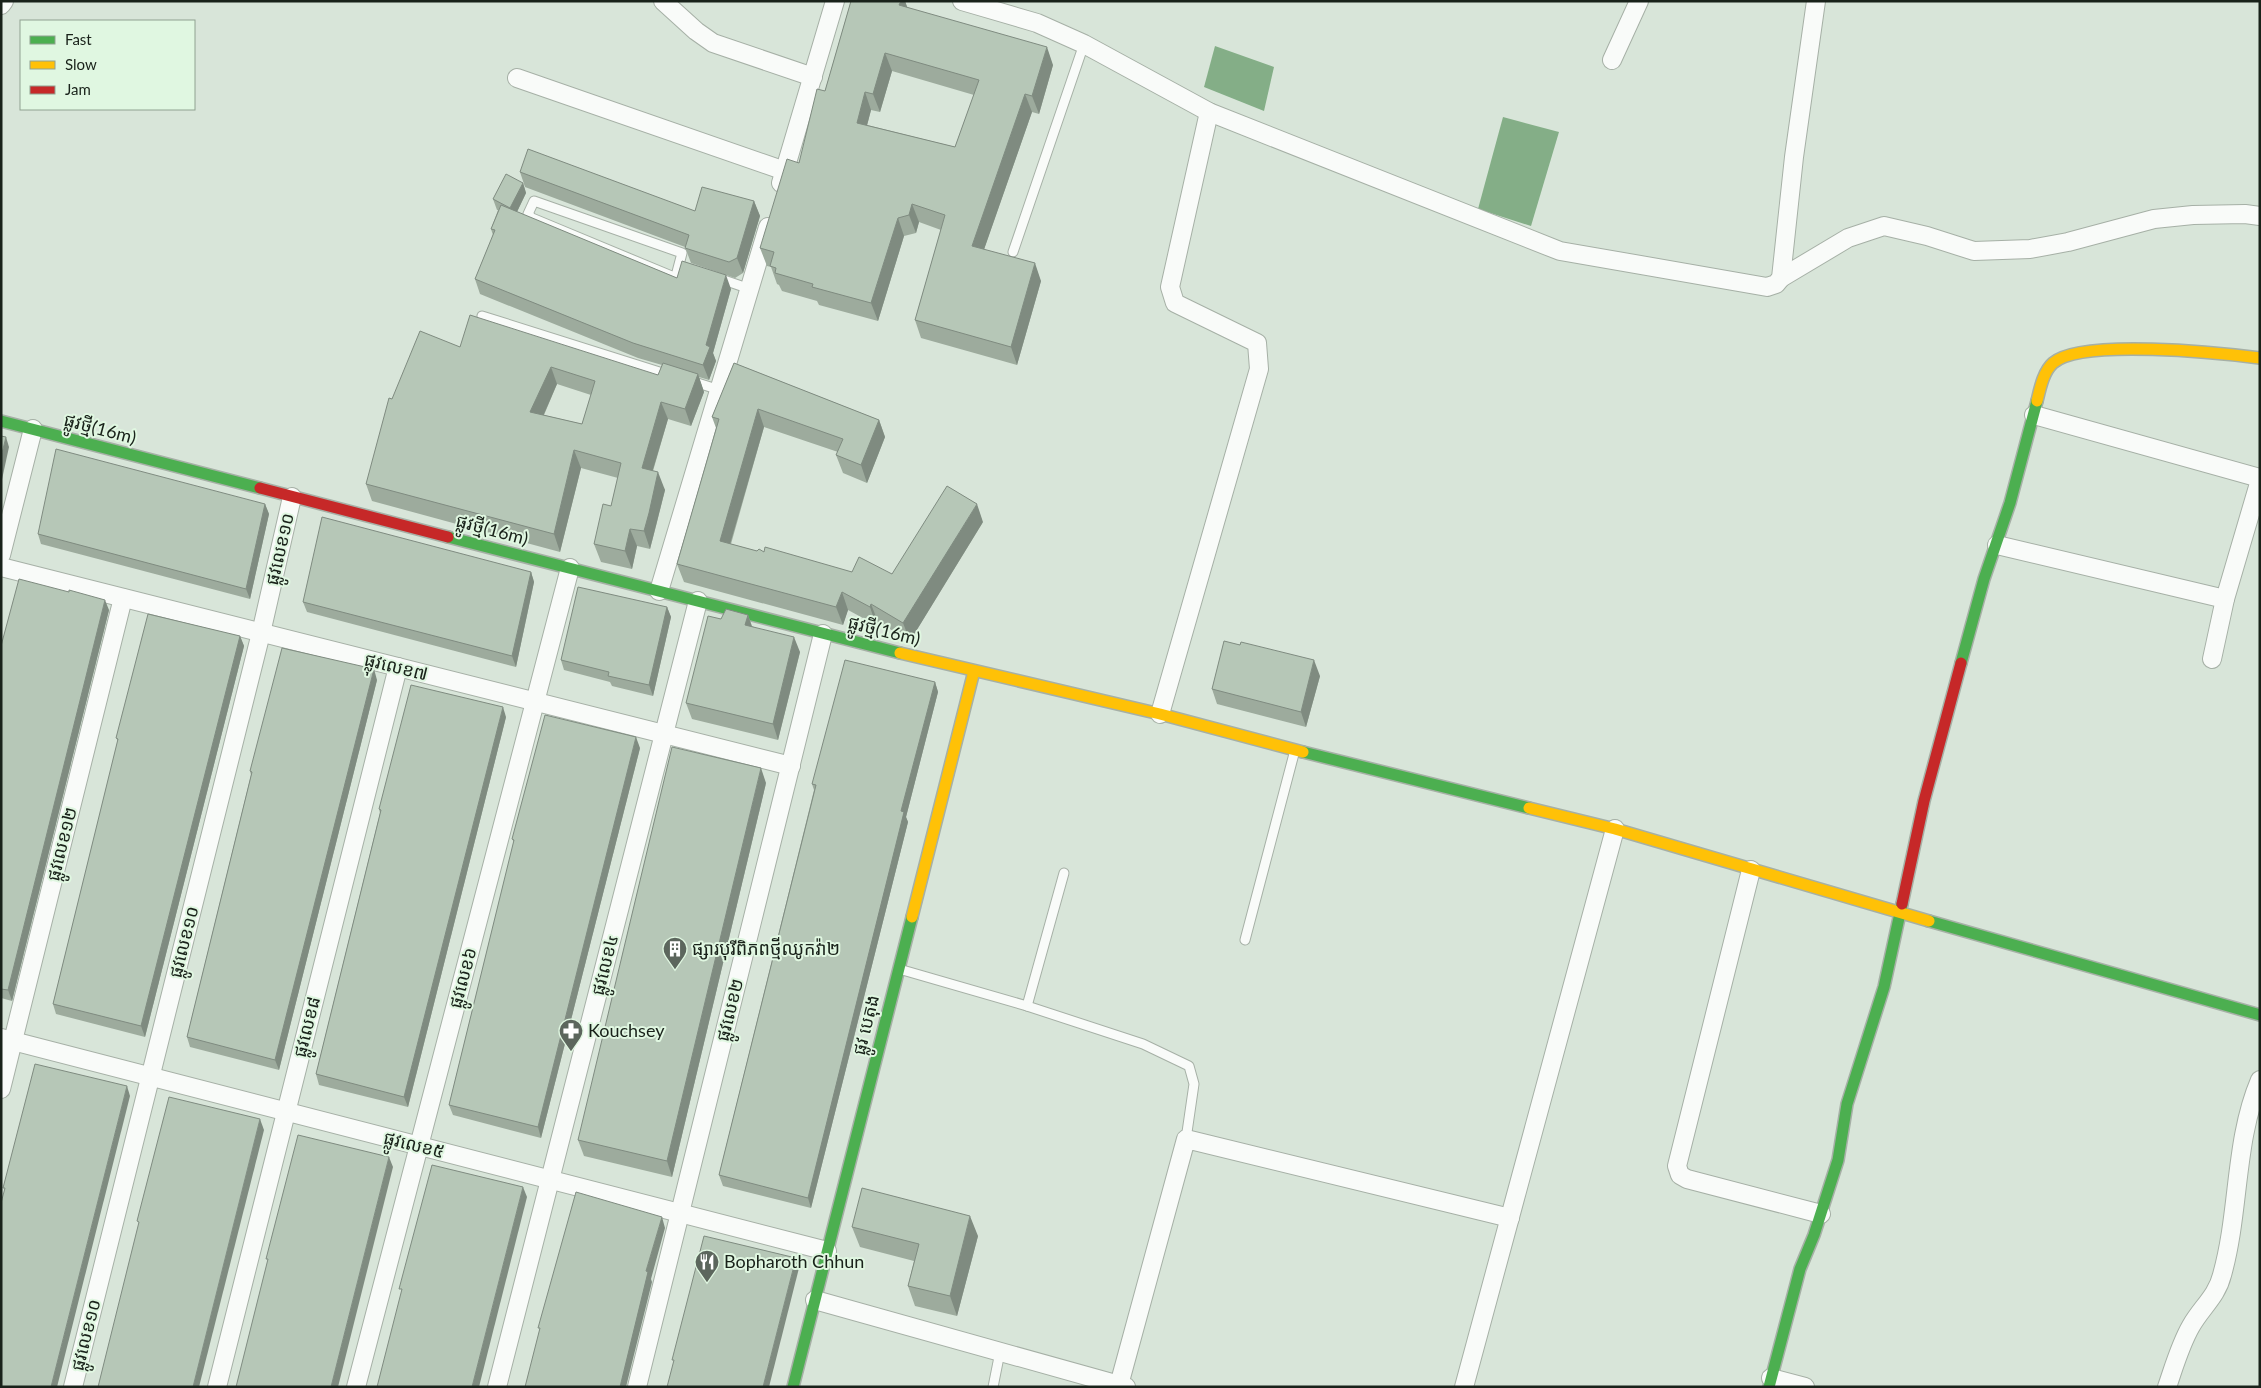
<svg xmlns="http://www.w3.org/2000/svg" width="2261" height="1388" font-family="Lato,'Noto Sans Khmer',sans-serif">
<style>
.water{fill:#84ae87}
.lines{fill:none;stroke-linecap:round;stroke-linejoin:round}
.lane-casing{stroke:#a6b0a6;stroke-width:11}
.street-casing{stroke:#a6b0a6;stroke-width:20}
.fast-casing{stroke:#a6b0a6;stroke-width:14}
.slow-casing{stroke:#a6b0a6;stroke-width:14}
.jam-casing{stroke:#a6b0a6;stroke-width:14}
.lane{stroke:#f9fbf9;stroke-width:9}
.street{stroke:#f9fbf9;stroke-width:18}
.fast{stroke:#4caf50;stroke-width:11}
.slow{stroke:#ffc107;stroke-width:11}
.jam{stroke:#c62828;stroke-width:11}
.wall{fill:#9dab9d;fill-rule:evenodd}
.shaded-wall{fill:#7f8b80}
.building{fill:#b6c7b7;stroke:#7f8b80;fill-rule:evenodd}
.labels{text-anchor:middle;stroke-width:4;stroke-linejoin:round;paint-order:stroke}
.street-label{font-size:18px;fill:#19221a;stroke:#e0f7e1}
.poi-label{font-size:18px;fill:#19221a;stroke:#e0f7e1;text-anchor:start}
</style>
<rect width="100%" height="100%" fill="#d8e5d9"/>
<g class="water">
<path d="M1215,46L1274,67L1264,111L1204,87Z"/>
<path d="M1503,117L1559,132L1531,226L1478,209Z"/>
</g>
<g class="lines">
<defs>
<g id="lane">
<path d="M534,201L682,253L676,276L674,277L532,218L528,214Z"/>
<path d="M1013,252L1084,44"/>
<path d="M718,278L750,289"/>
<path d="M482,316L669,375"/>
<path d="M691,381L720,390"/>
<path d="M1245,940L1295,750"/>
<path d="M899,969L1027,1006L1143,1044L1189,1066L1194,1084L1186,1139"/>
<path d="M1027,1006L1064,873"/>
<path d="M993,1387L1000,1352"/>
</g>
<g id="street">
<path d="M663,1L696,31L713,43L813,77"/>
<path d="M962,1L1037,23L1084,44L1209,112L1560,251L1767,287L1776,284L1781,278L1794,157L1816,1"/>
<path d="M1,5L4,1"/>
<path d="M1612,60L1639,1"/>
<path d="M517,78L785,171"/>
<path d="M781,183L835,1"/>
<path d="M1781,278L1848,238L1884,226L1927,236L1974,251L2030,249L2068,242L2154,219L2193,215L2245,214L2260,216"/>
<path d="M2034,415L2260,478"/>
<path d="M1997,545L2225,599"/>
<path d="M1,555L33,429"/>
<path d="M1,567L791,766"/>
<path d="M659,591L768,227"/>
<path d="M2212,659L2225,599L2260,480"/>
<path d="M1160,714L1259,369L1257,343L1175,303L1170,287L1209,112"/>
<path d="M1751,870L1677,1166L1680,1175L1687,1179L1821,1214"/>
<path d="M1,1038L827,1251"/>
<path d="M1,1089L123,598"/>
<path d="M815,1300L1126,1387"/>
<path d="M1771,1378L1805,1387"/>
<path d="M1119,1385L1186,1139L1510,1218"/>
<path d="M73,1387L261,633L292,497"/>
<path d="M217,1387L398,667"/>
<path d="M356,1387L570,568"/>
<path d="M497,1387L698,601"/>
<path d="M637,1387L823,634"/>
<path d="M1464,1387L1615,829"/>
<path d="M2167,1387C2174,1367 2180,1345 2191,1326C2201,1308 2217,1296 2222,1275C2240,1211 2234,1141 2260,1080"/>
</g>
<g id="fast">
<path d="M1,421L260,488"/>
<path d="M448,537L900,653"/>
<path d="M1961,663L1984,579L2010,503L2037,401"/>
<path d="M1303,752L1529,808"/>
<path d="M1929,921L2260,1015"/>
<path d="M793,1387L912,917"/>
<path d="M1769,1387L1800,1269L1814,1235L1838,1160L1847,1104L1884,987L1902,904"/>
</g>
<g id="slow">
<path d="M2037,401C2040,389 2043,372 2053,363C2081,338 2221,353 2260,358"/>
<path d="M900,653L1160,714L1303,752"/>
<path d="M1529,808L1615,829L1929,921"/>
<path d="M912,917L974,671"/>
</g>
<g id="jam">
<path d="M260,488L448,537"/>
<path d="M1902,904L1924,801L1961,663"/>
</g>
</defs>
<use href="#lane" class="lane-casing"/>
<use href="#street" class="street-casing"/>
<use href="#fast" class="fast-casing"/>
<use href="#slow" class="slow-casing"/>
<use href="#jam" class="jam-casing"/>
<use href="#lane" class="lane"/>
<use href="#street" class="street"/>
<use href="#fast" class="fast"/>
<use href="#slow" class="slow"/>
<use href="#jam" class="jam"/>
</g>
<g class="wall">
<path d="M851,1H905L907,7L1053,65L1039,114L1032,112L984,249L1041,281L1017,365L921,338L915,320L941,230L919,222L916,233L904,236L878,321L819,305L817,301L782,291L779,285L777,284L771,267L767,266L760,248L799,163L825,91ZM892,71L974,95L955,147L867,125L871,110L880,112Z"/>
<path d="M520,172L695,211L754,201L760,216L743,273L735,278L691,263L685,247L525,187Z"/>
<path d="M523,183L526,193L517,212L677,278L731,289L713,353L716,361L709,380L699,377L704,392L691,426L668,419L653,471L665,490L655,530L650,549L637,546L632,569L601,562L594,544L611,506L618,478L581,468L560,552L372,501L366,484L392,399L460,347L658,375L662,365L638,358L480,294L475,279L493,235L491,229L498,210H497L493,199ZM557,384L591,395L582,424L544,415Z"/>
<path d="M734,363L879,420L885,437L867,483L843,473L836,455L838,452L764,427L731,544L757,551L764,552L852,572L892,574L983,522L910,641L878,622L876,625L848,610L843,625L684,582L677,564L716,428L712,417Z"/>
<path d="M265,504L269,514L250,599L41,544L38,534Z"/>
<path d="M531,572L534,582L516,667L307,612L303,602Z"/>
<path d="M667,607L671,617L653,696L612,686L610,682L564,670L561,660Z"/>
<path d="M109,610L12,1001L1,998V646Z"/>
<path d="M748,615L752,626L800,652L778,740L692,719L686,703L721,619Z"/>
<path d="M240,636L244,646L145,1037L56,1014L53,1004L118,741L116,738Z"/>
<path d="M1320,676L1306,727L1217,704L1212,689Z"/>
<path d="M377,680L279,1070L190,1047L187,1037L251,775L250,771Z"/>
<path d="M935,682L938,692L906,817L908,822L811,1208L723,1186L719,1175L814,790L812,784Z"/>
<path d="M506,717L408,1107L319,1085L316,1074L380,813L379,809Z"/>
<path d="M640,748L541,1138L453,1115L449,1105L514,842L512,839Z"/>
<path d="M766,783L672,1177L584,1156L578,1140Z"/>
<path d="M852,1227L978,1236L957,1316L915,1306L908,1286L914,1261L860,1247Z"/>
</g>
<g class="shaded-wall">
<path d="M901,1H905L909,12L899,5Z"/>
<path d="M1047,47L1053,65L1039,114L1032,96Z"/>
<path d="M885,53L892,71L880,112L873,94Z"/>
<path d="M865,92L871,110L863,141L857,123Z"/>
<path d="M1025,94L1032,112L979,264L972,246Z"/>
<path d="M523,183L526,193L514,218L510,208Z"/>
<path d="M754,201L760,216L743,273L737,258Z"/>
<path d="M912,204L919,222L916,233L909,215Z"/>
<path d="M898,218L904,236L878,321L871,303Z"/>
<path d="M1035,263L1041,281L1017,365L1011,347Z"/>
<path d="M726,275L731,289L713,353L716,361L709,380L703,365L706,345Z"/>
<path d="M551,367L557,384L537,430L530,412Z"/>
<path d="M698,374L704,392L691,426L685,409Z"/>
<path d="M661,402L668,419L648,486L642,468Z"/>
<path d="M758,409L764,427L726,558L720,541Z"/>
<path d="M879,420L885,437L867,483L861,465Z"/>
<path d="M6,437L9,447L1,484V457Z"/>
<path d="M574,450L581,468L560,552L554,534Z"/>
<path d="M658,472L665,490L650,549L644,531Z"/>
<path d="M265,504L269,514L250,599L246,589Z"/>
<path d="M977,504L983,522L910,641L903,623Z"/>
<path d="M630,529L637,546L632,569L625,551Z"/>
<path d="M531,572L534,582L516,667L512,656Z"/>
<path d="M842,592L848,610L843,625L836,607Z"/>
<path d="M105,600L109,610L12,1001L8,990Z"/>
<path d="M871,604L878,622L876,625L870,607Z"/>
<path d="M667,607L671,617L653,696L649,685Z"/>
<path d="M748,615L753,630L745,625Z"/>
<path d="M240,636L244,646L145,1037L141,1026Z"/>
<path d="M794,637L800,652L778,740L773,724Z"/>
<path d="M1314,660L1320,676L1306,727L1301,712Z"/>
<path d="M374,669L377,680L279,1070L275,1060Z"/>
<path d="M935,682L938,692L906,817L908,822L811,1208L808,1198L901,811Z"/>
<path d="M503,707L506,717L408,1107L404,1097Z"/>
<path d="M636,737L640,748L541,1138L538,1127Z"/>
<path d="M761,768L766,783L672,1177L667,1161Z"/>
<path d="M127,1086L130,1096L57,1387H51Z"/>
<path d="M260,1119L264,1130L199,1387H193Z"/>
<path d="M389,1157L393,1167L338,1387H331Z"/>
<path d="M523,1187L527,1197L479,1387H472Z"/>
<path d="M970,1216L978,1236L957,1316L950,1296Z"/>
<path d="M662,1217L665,1228L651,1279L652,1282L626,1387H620L646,1271Z"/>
<path d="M796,1258L799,1268L769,1387H763Z"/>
</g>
<g class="building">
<path d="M851,1H901L899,5L1047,47L1032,96L1025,94L972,246L1035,263L1011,347L915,320L945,215L912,204L909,215L898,218L871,303L812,287L813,284L775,273L776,268L770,266L774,252L760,248L787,159L799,163L817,89L825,91ZM885,53L979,80L955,147L857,123L865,92L873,94Z"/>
<path d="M528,149L695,211L702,187L754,201L737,258L729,262L685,248L689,235L520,172Z"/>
<path d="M506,174L523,183L510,208L493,199Z"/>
<path d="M501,205L677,278L682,261L726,275L706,345L710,347L703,365L633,343L475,279L495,230L491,229Z"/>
<path d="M470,315L658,375L663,363L698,374L685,409L661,402L642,468L658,472L649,513L644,531L630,529L625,551L594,544L603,504L611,506L621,463L574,450L554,534L366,484L389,398L392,399L420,331L460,347ZM551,367L595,381L582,424L530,412Z"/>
<path d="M734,363L879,420L861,465L836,455L843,439L758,409L720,541L757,551L759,549L764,552L765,547L852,572L859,557L892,574L947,486L977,504L903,623L871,604L870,607L842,592L836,607L677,564L719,419L712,417Z"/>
<path d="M1,436L6,437L1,457Z"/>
<path d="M56,449L265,504L246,589L38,534Z"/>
<path d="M322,517L531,572L512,656L303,602Z"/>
<path d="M19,579L69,592V590L105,600L8,990L1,989V646Z"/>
<path d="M578,587L667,607L649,685L608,676L609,672L561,660Z"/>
<path d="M726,609L748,615L745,625L794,637L773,724L686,703L708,616L721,619Z"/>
<path d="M148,614L240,636L141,1026L53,1004L118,739L116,738Z"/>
<path d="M1224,641L1240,645L1241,642L1314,660L1301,712L1212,689Z"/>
<path d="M282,648L374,669L275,1060L187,1037L252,772L250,771Z"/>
<path d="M845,660L935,682L901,811L904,812L808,1198L719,1175L816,785L812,784Z"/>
<path d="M411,685L503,707L404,1097L316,1074L381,810L379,809Z"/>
<path d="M545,715L636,737L538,1127L449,1105L514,840L512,839Z"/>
<path d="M672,747L761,768L667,1161L578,1140Z"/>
<path d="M35,1064L127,1086L51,1387H1V1203L5,1188H3Z"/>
<path d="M169,1097L260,1119L193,1387H98L139,1222L137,1221Z"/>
<path d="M298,1135L389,1157L331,1387H236L268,1259H266Z"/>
<path d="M432,1165L523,1187L472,1387H377L402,1289H399Z"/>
<path d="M862,1188L970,1216L950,1296L908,1286L919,1244L852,1227Z"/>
<path d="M576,1192L662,1217L646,1271L648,1272L620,1387H525L540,1328H538Z"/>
<path d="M704,1236L796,1258L763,1387H667L674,1360H672Z"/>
</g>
<defs>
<symbol id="building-pin" viewBox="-11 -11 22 30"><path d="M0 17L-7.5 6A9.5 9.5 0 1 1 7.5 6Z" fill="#5c665d" stroke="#e0f7e1"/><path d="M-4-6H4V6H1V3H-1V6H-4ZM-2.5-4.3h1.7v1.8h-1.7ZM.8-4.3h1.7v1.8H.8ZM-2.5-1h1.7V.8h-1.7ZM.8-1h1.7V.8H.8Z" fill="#fff"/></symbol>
<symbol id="pharmacy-pin" viewBox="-11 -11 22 30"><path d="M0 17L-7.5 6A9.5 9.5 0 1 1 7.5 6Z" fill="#5c665d" stroke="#e0f7e1"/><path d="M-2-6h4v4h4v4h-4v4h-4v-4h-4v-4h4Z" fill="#fff"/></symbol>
<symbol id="restaurant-pin" viewBox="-11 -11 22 30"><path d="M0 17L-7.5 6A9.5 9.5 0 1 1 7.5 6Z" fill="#5c665d" stroke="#e0f7e1"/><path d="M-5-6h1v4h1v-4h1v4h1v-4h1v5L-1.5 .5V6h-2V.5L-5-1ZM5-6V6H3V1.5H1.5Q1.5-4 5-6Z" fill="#fff"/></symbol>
</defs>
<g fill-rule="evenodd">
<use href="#building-pin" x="661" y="935" width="28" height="38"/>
<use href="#pharmacy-pin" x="557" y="1017" width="28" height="38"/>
<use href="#restaurant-pin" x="693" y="1248" width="28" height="38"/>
</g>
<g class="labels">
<g class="street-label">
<text transform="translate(100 429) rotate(15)" y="6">ផ្លូវថ្មី(16m)</text>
<text transform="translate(492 530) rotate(15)" y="6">ផ្លូវថ្មី(16m)</text>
<text transform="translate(280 549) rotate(-77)" y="6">ផ្លូវលេខ១០</text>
<text transform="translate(884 631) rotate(14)" y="6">ផ្លូវថ្មី(16m)</text>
<text transform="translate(396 667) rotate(14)" y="6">ផ្លុវលេខ៧</text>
<text transform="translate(62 844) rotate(-76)" y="6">ផ្លូវលេខ១២</text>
<text transform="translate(184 942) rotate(-76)" y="6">ផ្លូវលេខ១០</text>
<text transform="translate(605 965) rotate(-76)" y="6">ផ្លូវលេខ៤</text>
<text transform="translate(463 978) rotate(-75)" y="6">ផ្លូវលេខ៦</text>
<text transform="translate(730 1010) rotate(-76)" y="6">ផ្លូវលេខ២</text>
<text transform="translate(866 1025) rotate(-76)" y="6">ផ្លូវ បេតុង</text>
<text transform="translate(307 1027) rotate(-76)" y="6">ផ្លូវលេខ៨</text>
<text transform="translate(414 1145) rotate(14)" y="6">ផ្លូវលេខ៥</text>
<text transform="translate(86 1335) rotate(-76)" y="6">ផ្លូវលេខ១០</text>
</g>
<g class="poi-label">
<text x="692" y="955">ផ្សារបុរីពិភពថ្មីឈូកវ៉ា២</text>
<text x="588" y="1037">Kouchsey</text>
<text x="724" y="1268">Bopharoth Chhun</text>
</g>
</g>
<rect width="2261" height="1388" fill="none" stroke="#19221a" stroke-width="5"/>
<rect x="20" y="20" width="175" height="90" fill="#e0f7e1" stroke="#90a291"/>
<rect x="30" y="36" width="25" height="8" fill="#4caf50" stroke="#90a291"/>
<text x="65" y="45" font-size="15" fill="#19221a">Fast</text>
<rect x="30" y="61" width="25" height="8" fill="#ffc107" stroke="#90a291"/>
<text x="65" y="70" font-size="15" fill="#19221a">Slow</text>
<rect x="30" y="86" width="25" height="8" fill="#c62828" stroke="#90a291"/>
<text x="65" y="95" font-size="15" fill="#19221a">Jam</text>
</svg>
